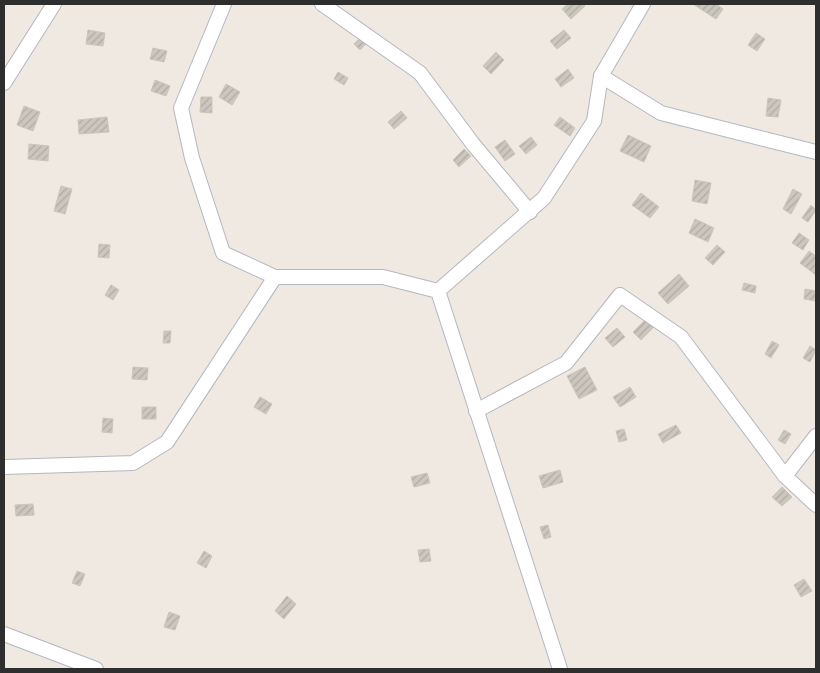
<svg xmlns="http://www.w3.org/2000/svg" width="820" height="673" font-family="Arial,sans-serif">
<style>
.building{fill:url(#building-hatch);stroke:#cbc5ba}
.lines{fill:none;stroke-linecap:round;stroke-linejoin:round}
.street-casing{stroke:#b4b7c1;stroke-width:16}
.street{stroke:#fff;stroke-width:14}
</style>
<defs>
<pattern id="building-hatch" width="6" height="6" patternUnits="userSpaceOnUse" patternTransform="scale(1.25)"><rect width="6" height="6" fill="#cbc7bf"/><path d="M-1 1l2-2M0 6l6-6M5 7l2-2" fill="none" stroke="#afaba4"/></pattern>
</defs>
<rect width="100%" height="100%" fill="#efe9e1"/>
<g class="building">
<path d="M568,4H583L585,6L571,19L562,9Z"/>
<path d="M693,4H716L723,9L716,19Z"/>
<path d="M88,30L105,33L103,46L86,44Z"/>
<path d="M564,30L571,38L557,49L550,41Z"/>
<path d="M756,33L765,39L757,51L748,45Z"/>
<path d="M360,38L366,44L360,50L354,44Z"/>
<path d="M153,48L167,51L164,62L150,59Z"/>
<path d="M496,52L504,60L491,74L483,66Z"/>
<path d="M568,69L574,78L561,87L555,79Z"/>
<path d="M338,72L348,78L344,85L334,79Z"/>
<path d="M155,80L170,86L166,96L151,91Z"/>
<path d="M226,84L240,92L232,105L219,97Z"/>
<path d="M201,97H212V113L200,112Z"/>
<path d="M768,98L781,100L778,117L766,116Z"/>
<path d="M24,106L40,112L33,131L17,125Z"/>
<path d="M401,111L407,118L394,129L388,122Z"/>
<path d="M107,117L109,132L79,134L78,120Z"/>
<path d="M560,117L575,128L570,136L554,125Z"/>
<path d="M628,135L651,146L644,162L620,151Z"/>
<path d="M531,137L537,145L526,154L519,146Z"/>
<path d="M505,140L515,154L505,161L495,147Z"/>
<path d="M29,144L49,146L48,161L28,159Z"/>
<path d="M464,149L471,156L459,167L453,160Z"/>
<path d="M695,180L711,183L707,204L692,201Z"/>
<path d="M61,186L72,189L65,214L54,211Z"/>
<path d="M793,189L802,194L791,214L783,209Z"/>
<path d="M641,193L659,207L650,218L632,205Z"/>
<path d="M811,205L816,210L808,222L802,218Z"/>
<path d="M695,219L714,228L708,242L689,233Z"/>
<path d="M799,233L809,240L803,250L792,243Z"/>
<path d="M99,244L110,245L109,258L98,257Z"/>
<path d="M717,245L725,252L713,265L705,258Z"/>
<path d="M809,251L816,256V275L800,263Z"/>
<path d="M679,274L689,286L668,304L658,293Z"/>
<path d="M744,283L756,286L755,293L742,290Z"/>
<path d="M111,285L119,290L113,300L105,295Z"/>
<path d="M805,289L816,291V301L804,299Z"/>
<path d="M649,316L657,324L641,340L633,332Z"/>
<path d="M617,328L625,337L613,347L605,338Z"/>
<path d="M164,331H171L170,343H163Z"/>
<path d="M772,341L779,345L771,358L765,354Z"/>
<path d="M810,346L816,350L810,362L803,358Z"/>
<path d="M133,367L148,368L147,380L132,379Z"/>
<path d="M585,367L597,390L579,399L567,376Z"/>
<path d="M630,387L636,397L620,407L613,397Z"/>
<path d="M260,397L272,404L266,414L254,407Z"/>
<rect x="142" y="407" width="14" height="12"/>
<path d="M103,418L113,419L112,433L102,432Z"/>
<path d="M676,425L681,433L663,443L658,434Z"/>
<path d="M624,429L627,440L619,442L616,431Z"/>
<path d="M784,430L791,434L785,444L778,440Z"/>
<path d="M560,470L563,482L543,488L539,476Z"/>
<path d="M427,473L430,483L414,487L411,477Z"/>
<path d="M782,487L792,497L782,506L772,497Z"/>
<path d="M33,504L34,515L16,516L15,505Z"/>
<path d="M548,525L551,537L544,539L540,527Z"/>
<path d="M429,549L431,561L420,562L418,550Z"/>
<path d="M204,551L212,556L206,568L197,563Z"/>
<path d="M77,571L85,574L80,586L72,583Z"/>
<path d="M804,579L812,591L801,597L794,585Z"/>
<path d="M287,596L296,604L284,619L275,611Z"/>
<path d="M169,612L180,616L175,630L164,627Z"/>
</g>
<g class="lines">
<defs>
<g id="street">
<path d="M224,4L181,108L192,158L223,253L275,277"/>
<path d="M322,4L420,73L473,144L530,212"/>
<path d="M601,76L661,113L816,152"/>
<path d="M4,83L54,4"/>
<path d="M438,291L544,198L594,121L601,76L643,4"/>
<path d="M476,411L566,363L620,295L681,337L785,476L816,505"/>
<path d="M4,467L133,463L167,442L275,277H383L438,291L560,669"/>
<path d="M785,476L816,436"/>
<path d="M4,634L96,669"/>
</g>
</defs>
<use href="#street" class="street-casing"/>
<use href="#street" class="street"/>
</g>
<rect width="820" height="673" fill="none" stroke="#2e2e2e" stroke-width="10"/>
</svg>
